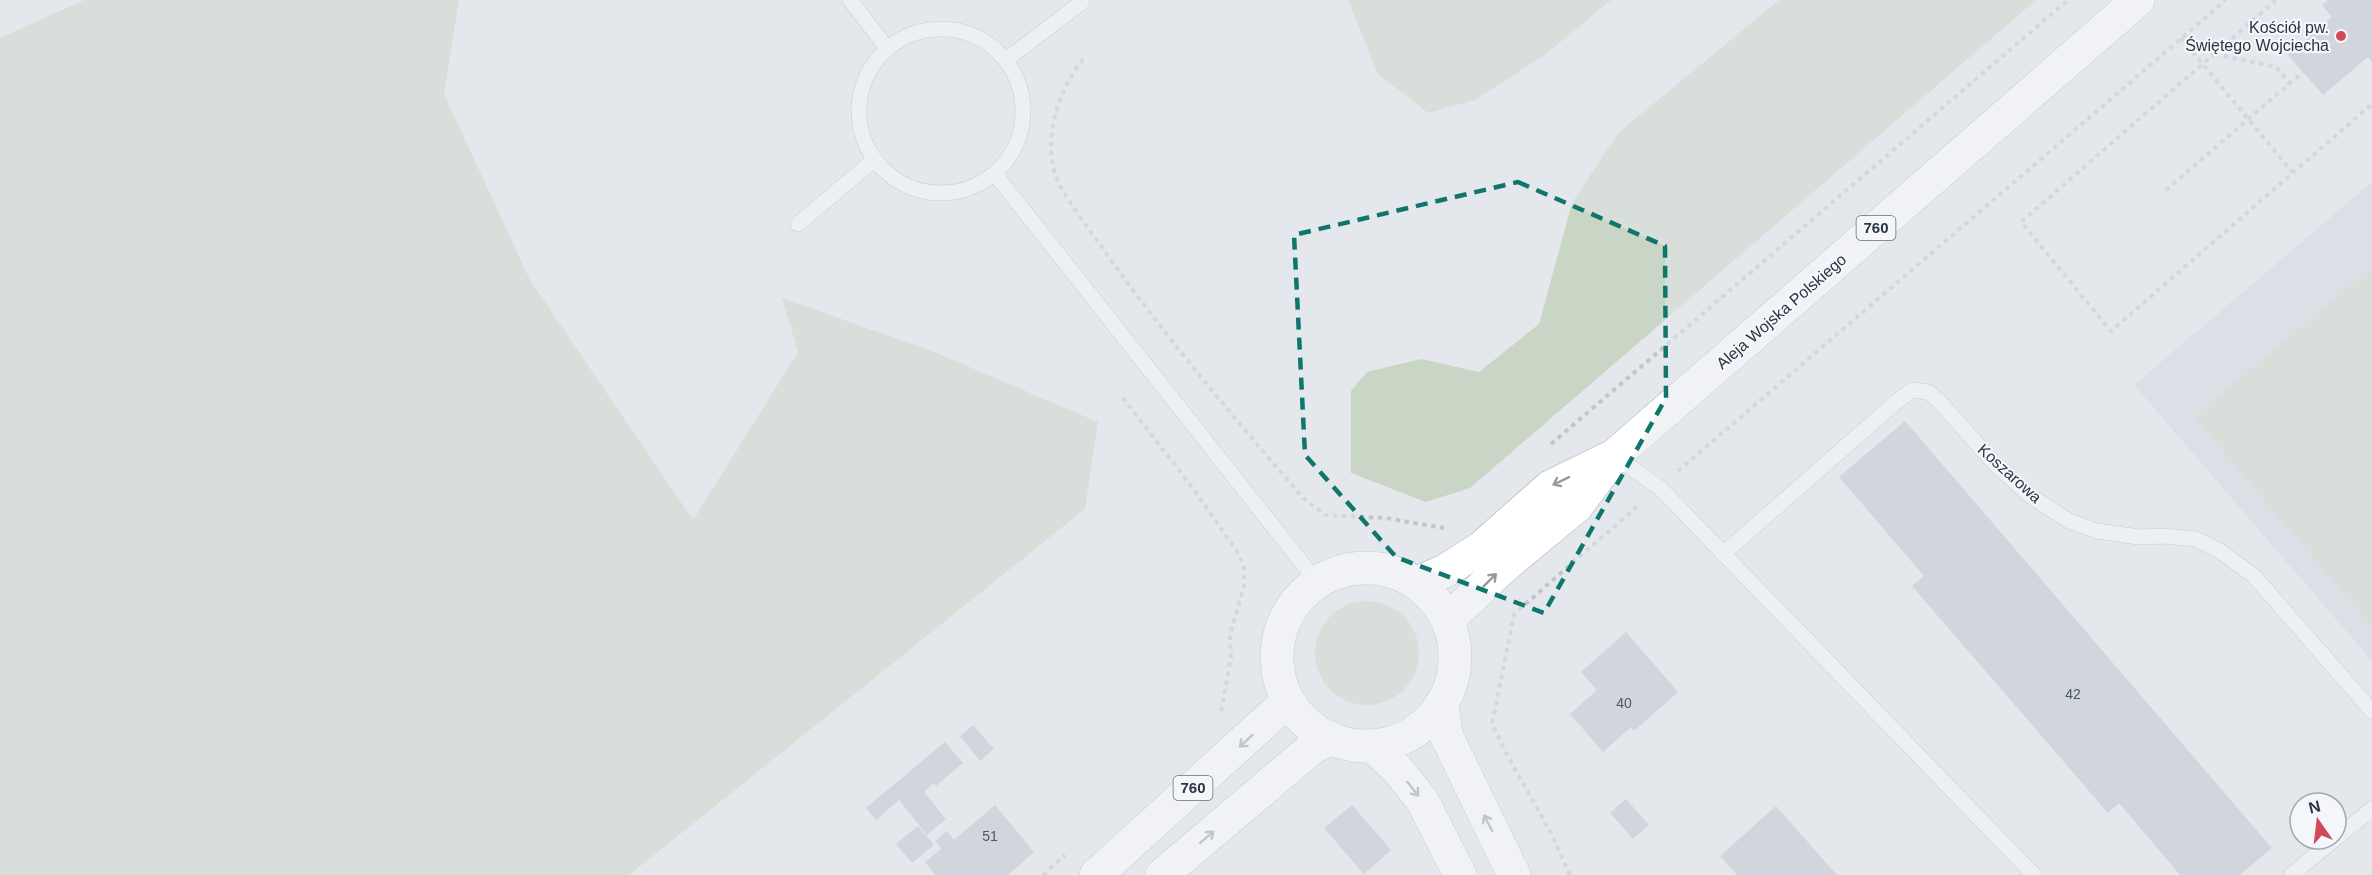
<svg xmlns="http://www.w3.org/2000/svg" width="2372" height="875" font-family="Arial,sans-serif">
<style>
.built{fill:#d2d6de}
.green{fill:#c9d6c5}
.building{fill:#bbc0ca}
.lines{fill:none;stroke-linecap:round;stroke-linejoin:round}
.lane-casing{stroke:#a9aeb7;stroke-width:16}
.secondary-casing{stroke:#a9aeb7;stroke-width:34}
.primary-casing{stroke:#a3abb8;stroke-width:34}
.path{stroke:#c2c5cb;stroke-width:4;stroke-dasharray:4.5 4.5;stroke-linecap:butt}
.lane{stroke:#f7f8fa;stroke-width:15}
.secondary{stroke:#fff;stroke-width:33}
.primary{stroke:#fff;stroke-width:33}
.oneway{stroke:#959aa2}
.marked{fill:none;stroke:#0f766e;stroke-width:4.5;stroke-dasharray:12 8;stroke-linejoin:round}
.poi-dot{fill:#d1495b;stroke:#f4f6f9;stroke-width:2}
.labels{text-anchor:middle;stroke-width:4.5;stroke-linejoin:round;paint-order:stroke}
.number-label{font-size:14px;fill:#4f5766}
.shield{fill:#f4f6f9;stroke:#676e7b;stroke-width:1.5}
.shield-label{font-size:15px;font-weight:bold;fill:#2b3445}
.poi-label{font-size:16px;fill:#2b3445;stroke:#f4f6f9;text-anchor:end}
.street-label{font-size:16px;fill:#2b3445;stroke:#f4f6f9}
</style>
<rect width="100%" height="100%" fill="#e4e7ec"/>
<path class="built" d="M2372,182V661L2134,385Z"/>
<g class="green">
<path d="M84,0H459L444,94L530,280L693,520L798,352L782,298L932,351L1098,422L1085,509L629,875H0V38Z"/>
<path d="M1348,0H1611L1546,54L1475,100L1428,113L1378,74Z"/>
<path d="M1779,0H2036L1470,488L1426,502L1351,473V391L1367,372L1421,359L1479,372L1539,324L1572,203L1618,133Z"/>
<path d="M2372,267V627L2194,417Z"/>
<circle cx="1367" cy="653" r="52"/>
</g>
<g class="building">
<path d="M2328,0H2372V62L2368,57L2323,95L2288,55L2332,17L2322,5Z"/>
<path d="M1905,421L2272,848L2240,875H2180L2119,803L2108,813L1912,586L1924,576L1839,477Z"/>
<path d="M1626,632L1678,692L1634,731L1631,727L1603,752L1570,714L1597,690L1581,672Z"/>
<path d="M973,725L994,749L980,761L960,736Z"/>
<path d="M945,742L963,763L936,786L934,783L924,792L946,819L927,835L899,800L876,820L866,808Z"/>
<path d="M1626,799L1649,825L1633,839L1610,813Z"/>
<path d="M995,805L1034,852L1008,875H935L925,862L941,849L935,841L947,831L954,840Z"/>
<path d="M1352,805L1391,850L1364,874L1324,828Z"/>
<path d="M1776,806L1837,875H1737L1720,856Z"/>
<path d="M918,826L934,845L912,863L896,844Z"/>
</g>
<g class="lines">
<defs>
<g id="lane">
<path d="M850,0L887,48"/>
<circle cx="941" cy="111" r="82"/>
<path d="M1006,60L1082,2"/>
<path d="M995,174L1317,582"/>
<path d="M798,224L874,160"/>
<path d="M1614,456L1660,488L2034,875"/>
<path d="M1723,554L1895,403L1912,390L1928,392L1939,401L1995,464L2029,495L2069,521L2097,531L2139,537L2164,536L2196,539L2220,551L2254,576L2372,711"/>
<path d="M2336,838L2372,809"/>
<path d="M2291,875L2335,839"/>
</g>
<g id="secondary">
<path d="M1442,704L1446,735L1514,875"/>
<path d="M1373,746L1397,769L1422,800L1460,875"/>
</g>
<g id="primary">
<circle cx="1366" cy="657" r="89"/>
<path d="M1417,583L1445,571L1481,548L1550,487L1609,458"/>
<path d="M1448,620L1501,569L1577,506L1614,456L2138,0"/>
<path d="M1096,875L1288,701"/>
<path d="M1162,875L1312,748L1331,738"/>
</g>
</defs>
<use href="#lane" class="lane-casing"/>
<use href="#secondary" class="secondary-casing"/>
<use href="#primary" class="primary-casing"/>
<g class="path">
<path d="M2276,0L2021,222L2111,331L2372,104"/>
<path d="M2181,38L2293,173"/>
<path d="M2215,54L2276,67L2290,84"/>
<path d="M1083,59C1058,92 1044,133 1055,174C1059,189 1088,228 1099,243C1161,332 1232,415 1303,498L1325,515L1386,518L1444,528"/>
<path d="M2166,190L2303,72"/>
<path d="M1123,398L1189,483L1236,550L1244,566V586L1230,635L1231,657L1221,712"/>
<path d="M1551,444L2068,0"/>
<path d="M1678,471L2226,0"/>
<path d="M1043,875L1065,855"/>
<path d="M1570,875L1550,831L1507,755L1492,724L1514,614L1638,506"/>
</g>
<use href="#lane" class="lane"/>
<use href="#secondary" class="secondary"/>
<use href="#primary" class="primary"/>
</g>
<defs><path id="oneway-shaft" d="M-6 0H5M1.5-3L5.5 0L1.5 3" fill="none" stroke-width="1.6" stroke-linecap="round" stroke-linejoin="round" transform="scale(1.5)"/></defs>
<g class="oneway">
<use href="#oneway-shaft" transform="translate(1561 481) rotate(154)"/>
<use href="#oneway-shaft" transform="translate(1490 580) rotate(-45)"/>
<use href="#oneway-shaft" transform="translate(1246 741) rotate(137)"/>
<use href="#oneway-shaft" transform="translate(1413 789) rotate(52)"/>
<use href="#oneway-shaft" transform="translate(1488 823) rotate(-117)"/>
<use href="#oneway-shaft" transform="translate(1207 837) rotate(-41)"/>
</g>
<path d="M0 0H2372V875H0ZM1518,182L1665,246L1666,398L1544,613L1396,557L1305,455L1294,235Z" fill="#e4e7ec" fill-opacity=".55" fill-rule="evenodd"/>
<path class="marked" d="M1518,182L1665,246L1666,398L1544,613L1396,557L1305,455L1294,235Z"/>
<circle class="poi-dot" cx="2341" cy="36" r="6"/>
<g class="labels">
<g class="number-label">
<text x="2073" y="699">42</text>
<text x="1624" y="708">40</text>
<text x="990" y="841">51</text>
</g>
<g class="shield">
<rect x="1856.5" y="216" width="39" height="24" rx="4.5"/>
<rect x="1173.5" y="776" width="39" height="24" rx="4.5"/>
</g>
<g class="shield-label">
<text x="1876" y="233">760</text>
<text x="1193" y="793">760</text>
</g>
<g class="poi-label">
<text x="2329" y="33">Kościół pw.<tspan x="2329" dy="18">Świętego Wojciecha</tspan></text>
</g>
<g class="street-label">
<text transform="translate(1781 311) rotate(-41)" y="6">Aleja Wojska Polskiego</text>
<text transform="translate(2010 473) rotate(42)" y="6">Koszarowa</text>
</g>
</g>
<g transform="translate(2318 821) rotate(346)"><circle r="28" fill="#f4f6f9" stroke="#a4a8b1" stroke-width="1.5"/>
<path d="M0-4.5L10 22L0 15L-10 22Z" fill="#d1495b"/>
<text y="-9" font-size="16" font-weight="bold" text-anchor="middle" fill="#2b3445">N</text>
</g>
</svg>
